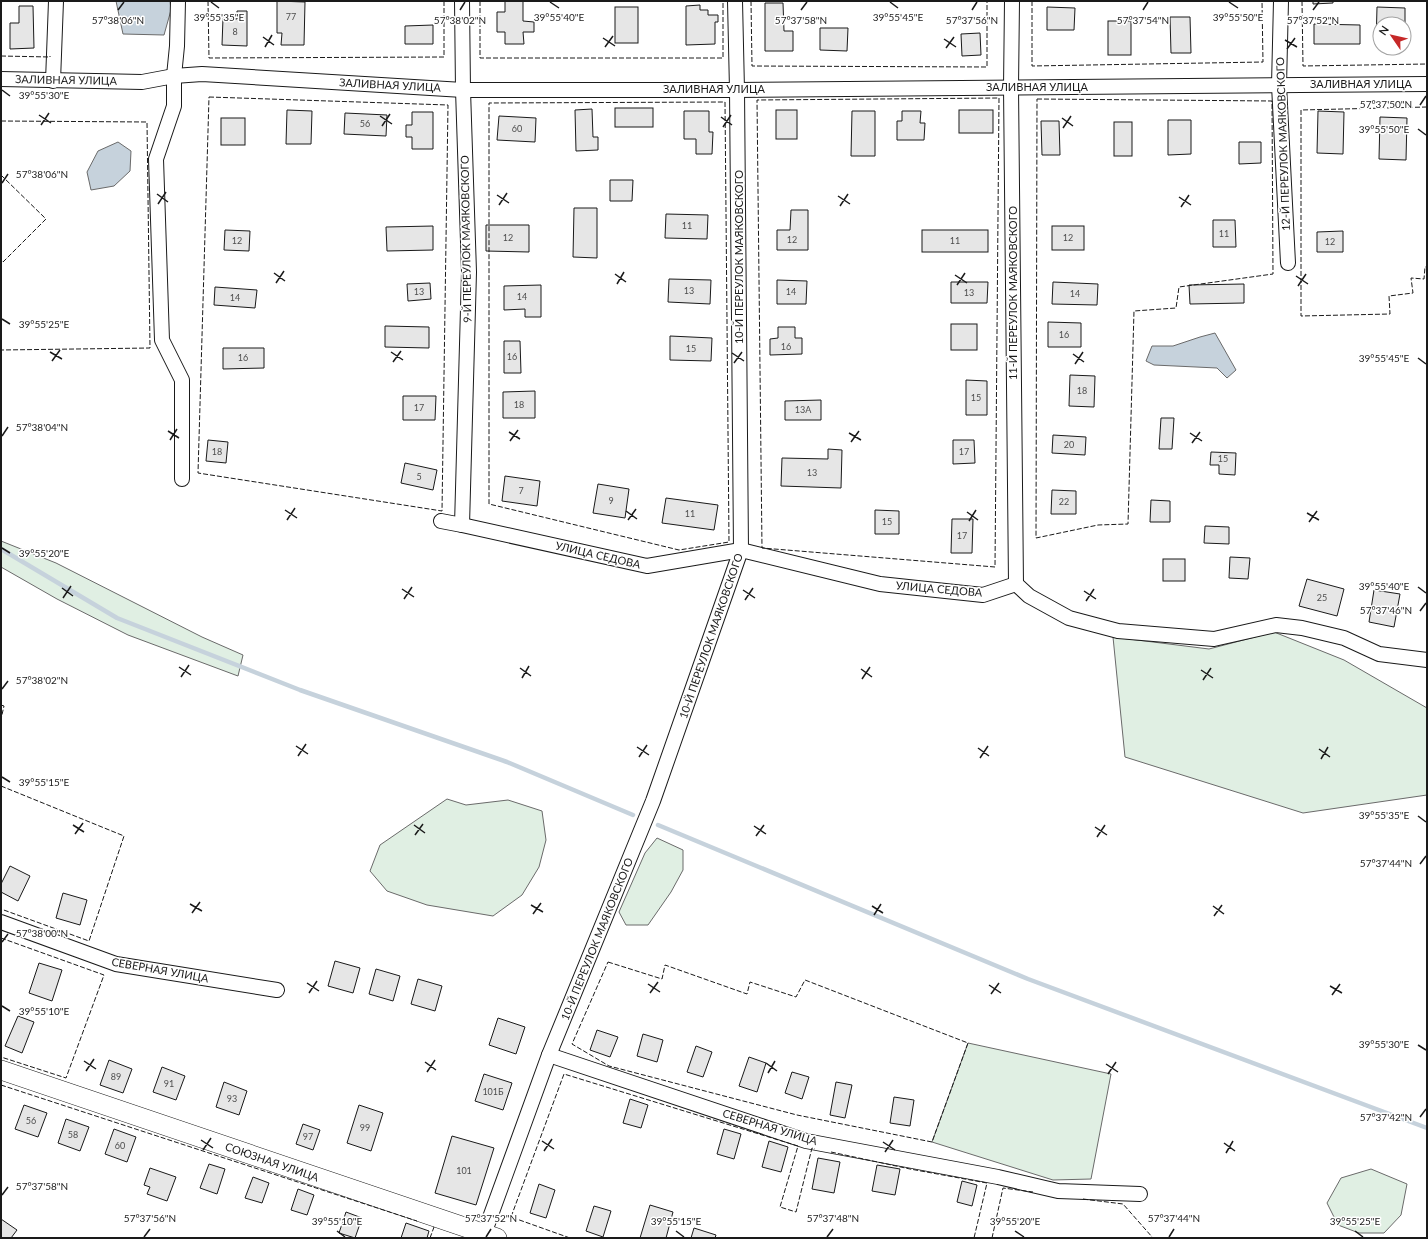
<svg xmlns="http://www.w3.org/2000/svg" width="1428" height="1239" font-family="Lato,sans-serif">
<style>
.green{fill:#e0efe3;stroke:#6a6a6a}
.water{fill:#c6d2dc;stroke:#6a6a6a}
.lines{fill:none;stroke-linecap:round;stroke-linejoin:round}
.stream{stroke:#c6d2dc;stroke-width:4.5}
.building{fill:#e6e6e6;stroke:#1a1a1a}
.street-casing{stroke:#1a1a1a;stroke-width:16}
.secondary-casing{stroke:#1a1a1a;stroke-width:20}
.street{stroke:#fff;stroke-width:14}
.secondary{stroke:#fff;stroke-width:19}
.fence{stroke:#1a1a1a;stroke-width:1;stroke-dasharray:5 2;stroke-linecap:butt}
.ticks{fill:none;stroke:#1a1a1a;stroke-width:1.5}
.labels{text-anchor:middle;stroke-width:3;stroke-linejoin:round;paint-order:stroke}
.number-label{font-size:9px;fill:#4d4d4d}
.street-label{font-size:11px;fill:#1a1a1a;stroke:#fff}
.ticks-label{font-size:10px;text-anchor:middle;fill:#1a1a1a;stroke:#fff;stroke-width:3;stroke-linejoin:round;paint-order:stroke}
</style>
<rect width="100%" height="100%" fill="#fff"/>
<g class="green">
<path d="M1,541L56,563L202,637L243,655L238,676L128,635L57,599L1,567Z"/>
<path d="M1274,632L1344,660L1427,708V795L1303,813L1125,757L1113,637L1209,649Z"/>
<path d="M447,799L466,805L508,800L542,811L546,840L539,867L522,895L493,916L427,905L387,891L370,871L380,845Z"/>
<path d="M657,838L683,850V870L671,892L648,925H626L619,912L645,853Z"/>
<path d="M968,1043L1111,1074L1091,1179L1053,1180L932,1142Z"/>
<path d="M1371,1169L1407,1184L1401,1215L1384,1233H1359L1338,1225L1327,1203L1341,1178Z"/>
</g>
<g class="water">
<path d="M116,1H170L171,10L164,35L123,34Z"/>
<path d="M118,142L131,151L130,171L114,186L91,190L87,172L98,151Z"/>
<path d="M1215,333L1236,370L1227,378L1217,368L1154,365L1146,361L1152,346H1173L1200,337Z"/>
</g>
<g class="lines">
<g class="stream">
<path d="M1,549L117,618L300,690L507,762L633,815"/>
<path d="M658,825L1028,979L1427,1128"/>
</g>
</g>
<g class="building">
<path d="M277,1L305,2L304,45H281L282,33H277Z"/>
<path d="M505,1H523V21L534,22V32H523L524,44H505V32H497V12H505Z"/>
<path d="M1313,1H1333V3L1313,4Z"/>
<path d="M765,3H783L784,31H793V51H765Z"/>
<path d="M700,5V10H708V15H718V22H715V44L686,45V6Z"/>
<path d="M19,6H33L34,48L10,49V23H19Z"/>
<rect x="615" y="7" width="23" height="36"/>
<path d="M1047,7L1075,8L1074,30H1047Z"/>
<path d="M1377,7L1405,8V46L1404,24H1380V46H1376Z"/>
<path d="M237,11H247V46L222,45L223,18L237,19Z"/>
<path d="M1170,17H1190L1191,53H1171Z"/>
<rect x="1108" y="21" width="23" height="34"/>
<path d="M1314,24L1360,25V44H1314Z"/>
<path d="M433,25V44H405V26Z"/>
<path d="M820,28H848L847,51L820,50Z"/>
<path d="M980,33L981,55L962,56L961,34Z"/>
<rect x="615" y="108" width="38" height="19"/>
<path d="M592,109L593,137H598V150L576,151L575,110Z"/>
<path d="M287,110L312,111L311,144H286Z"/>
<rect x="776" y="110" width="21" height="29"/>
<rect x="959" y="110" width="34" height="23"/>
<path d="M684,111H709V132H713L712,154H696V139H684Z"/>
<path d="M852,111H875V156H851Z"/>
<path d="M902,111H921L920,123H925L924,140H897V121H902Z"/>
<path d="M1318,111L1344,112L1343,154L1317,153Z"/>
<path d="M412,112H433V149H412V137H406V125H412Z"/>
<path d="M345,113L387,115L386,136L344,134Z"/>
<path d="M499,116L536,118L535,142L497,140Z"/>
<path d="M1380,117L1407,118L1406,160L1379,159Z"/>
<rect x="221" y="118" width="24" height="27"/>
<path d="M1168,120H1191V154L1168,155Z"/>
<path d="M1041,121H1059L1060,155H1042Z"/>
<rect x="1114" y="122" width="18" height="34"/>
<path d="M1239,142H1261V163L1239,164Z"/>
<path d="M610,180H633L632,201H610Z"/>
<path d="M574,208H597V258L573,257Z"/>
<path d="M791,210H808V250H777V230H790Z"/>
<path d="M666,214L708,215L707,239L665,238Z"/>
<path d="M1213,220H1235L1236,247H1213Z"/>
<path d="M486,225H529V252L486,251Z"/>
<path d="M433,226V250L387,251L386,227Z"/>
<rect x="1052" y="226" width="32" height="24"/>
<path d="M225,230L250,231L249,251L224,250Z"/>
<rect x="922" y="230" width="66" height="22"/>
<path d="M1343,231V252H1317V232Z"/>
<path d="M669,279L711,280L710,304L668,302Z"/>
<path d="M777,280L807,281L806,304H777Z"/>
<path d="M951,282H988L987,303H951Z"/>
<path d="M1053,282L1098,284L1097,305L1052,304Z"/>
<path d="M430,283L431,299L408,301L407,284Z"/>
<path d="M1244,284V303L1190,304L1189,285Z"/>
<path d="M541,285V317H525V309L504,310V286Z"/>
<path d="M215,287L257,290L255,308L214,305Z"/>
<path d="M1048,322L1081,323V347H1048Z"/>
<rect x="951" y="324" width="26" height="26"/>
<path d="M385,326L429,327V348L385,347Z"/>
<path d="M778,327H795V338H802V354L770,355V339L778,338Z"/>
<path d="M670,336L712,338L711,361L670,360Z"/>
<path d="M504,341H520L521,373H504Z"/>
<path d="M223,348H264V368L223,369Z"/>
<path d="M1070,375L1095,376L1094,407L1069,406Z"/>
<path d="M966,380L987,381V415H966Z"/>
<path d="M535,391V418H503V392Z"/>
<path d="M403,396H436L435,420H403Z"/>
<path d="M821,400V420H785V401Z"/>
<path d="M1161,418H1174L1172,449H1159Z"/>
<path d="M1053,435L1086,437L1085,455L1052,453Z"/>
<path d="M208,440L228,442L226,463L206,461Z"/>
<path d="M953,440H974L975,463L953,464Z"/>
<path d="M828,449L842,450L841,488L781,486L782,458L828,459Z"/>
<path d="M1211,452L1236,453L1235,475L1219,474V465H1210Z"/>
<path d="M405,463L437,470L433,490L401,483Z"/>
<path d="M505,476L540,481L537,506L502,501Z"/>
<path d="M598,484L629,489L625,518L593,513Z"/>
<path d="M1052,490L1076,491V514H1051Z"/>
<path d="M666,498L718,505L714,530L662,523Z"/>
<path d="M1151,500L1170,501V522H1150Z"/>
<path d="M875,510L899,511V534H875Z"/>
<path d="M952,519H973L972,553H951Z"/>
<path d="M1205,526L1229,527V544L1204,543Z"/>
<path d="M1230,557L1250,558L1248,579L1229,578Z"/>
<rect x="1163" y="559" width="22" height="22"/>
<path d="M1307,579L1344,589L1337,616L1299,606Z"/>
<path d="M1374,590L1400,594L1394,627L1369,622Z"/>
<path d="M10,866L30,876L18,901L1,892V884Z"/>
<path d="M63,893L87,900L80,925L56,918Z"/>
<path d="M335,961L360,968L353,993L328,986Z"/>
<path d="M39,963L62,970L52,1001L29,993Z"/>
<path d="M376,969L400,976L393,1001L369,994Z"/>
<path d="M418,979L442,986L435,1011L411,1004Z"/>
<path d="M18,1016L34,1022L22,1053L5,1046Z"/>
<path d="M498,1018L525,1027L516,1054L489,1045Z"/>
<path d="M597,1030L618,1037L610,1057L590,1050Z"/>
<path d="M643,1034L663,1040L657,1062L637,1056Z"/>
<path d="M696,1046L712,1052L703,1077L687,1072Z"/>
<path d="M749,1057L766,1063L757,1092L739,1086Z"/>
<path d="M109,1060L132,1069L123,1093L100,1085Z"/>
<path d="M162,1067L185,1076L176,1100L153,1092Z"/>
<path d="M792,1072L809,1077L802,1099L785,1093Z"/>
<path d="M484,1074L512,1083L503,1110L475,1101Z"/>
<path d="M224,1082L247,1091L239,1115L216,1107Z"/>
<path d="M836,1082L852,1085L845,1118L830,1115Z"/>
<path d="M894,1097L914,1100L910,1126L890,1123Z"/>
<path d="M630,1099L648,1105L641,1128L623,1123Z"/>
<path d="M24,1105L47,1113L38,1137L15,1129Z"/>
<path d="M359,1105L383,1113L371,1151L347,1143Z"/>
<path d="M66,1119L89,1127L80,1151L58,1143Z"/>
<path d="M303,1124L320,1130L313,1150L296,1144Z"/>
<path d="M114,1129L136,1137L127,1162L105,1154Z"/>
<path d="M724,1129L741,1134L734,1159L717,1154Z"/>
<path d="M452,1136L494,1148L476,1205L435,1193Z"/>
<path d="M769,1141L788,1147L781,1172L762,1167Z"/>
<path d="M818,1158L840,1162L834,1193L812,1189Z"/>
<path d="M209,1164L225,1169L217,1194L200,1188Z"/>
<path d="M877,1165L900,1169L895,1195L872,1191Z"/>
<path d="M150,1168L176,1177L167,1201L147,1194L150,1187L144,1185Z"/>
<path d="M253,1177L269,1183L262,1203L245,1198Z"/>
<path d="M962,1181L977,1185L972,1206L957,1202Z"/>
<path d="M539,1184L555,1190L546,1218L530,1213Z"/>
<path d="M298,1189L314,1195L307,1215L291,1210Z"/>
<path d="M650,1205L673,1212L666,1238H640Z"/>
<path d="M594,1206L611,1211L603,1237L586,1231Z"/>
<path d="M346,1212L362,1218L355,1238L339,1233Z"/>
<path d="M1,1219L17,1230L11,1238H1Z"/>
<path d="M406,1223L429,1231L427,1238H401Z"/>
<path d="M694,1228L716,1235L715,1238H691Z"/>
</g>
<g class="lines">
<defs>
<g id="street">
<path d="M178,1L177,46L174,76V106L156,159L162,340L182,380V479"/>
<path d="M462,1L463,90L469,272L462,525"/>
<path d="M1012,1L1011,87L1016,584"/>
<path d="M1281,1L1279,85L1288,263"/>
<path d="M1,79L142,82L174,76L202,74L463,90H737L1427,84"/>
<path d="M53,81L56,1"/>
<path d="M441,521L462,525L647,566L741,550L880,584L983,595L1016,584"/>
<path d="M1016,584L1029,596L1069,618L1118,631L1214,639L1276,625L1302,628L1344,638L1379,654L1427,660"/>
<path d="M1,922L116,964L277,990"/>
<path d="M549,1055L806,1141L998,1177L1058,1191L1140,1194"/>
<path d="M484,1234L549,1055L653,801L741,550L737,90L735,1"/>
</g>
<path id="secondary" d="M1,1070L497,1238"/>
</defs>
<use href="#street" class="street-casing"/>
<use href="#secondary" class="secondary-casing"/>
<use href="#street" class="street"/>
<use href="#secondary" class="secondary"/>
<g class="fence">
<path d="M208,1L209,58L444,57V1"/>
<path d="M480,1V58H723V1"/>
<path d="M751,1L752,66L987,67V1"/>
<path d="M1032,1V66L1263,62L1262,1"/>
<path d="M1302,1L1303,66L1427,64"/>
<path d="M1,56L50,57V56"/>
<path d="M209,97L448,105L442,511L198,473Z"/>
<path d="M999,98L995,567L762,548L757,100Z"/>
<path d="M1037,99L1272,101L1273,274L1179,287L1176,308L1134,311L1128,524L1098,525L1036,538Z"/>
<path d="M725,102L729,542L679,550L489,504V103Z"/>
<path d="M1427,107L1301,110V316L1390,314L1389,296L1413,293L1411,278L1424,279L1425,267H1427"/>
<path d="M1,121L147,122L150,348L1,350"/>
<path d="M1,177L2,176L46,219L3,262L1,260"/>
<path d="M1,705L4,706L1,719"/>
<path d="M1,786L124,836L89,941L1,909"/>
<path d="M1,938L104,975L66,1078L1,1057"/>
<path d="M608,962L662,979L665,965L747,994L750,982L796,997L805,980L968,1043L932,1142L797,1115L609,1066L572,1044Z"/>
<path d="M1,1085L417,1221"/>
<path d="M831,1152L910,1169L987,1183L974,1238"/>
<path d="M1083,1199L1123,1204L1153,1238"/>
<path d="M430,1238L434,1227L432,1226"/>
<path d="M570,1238L511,1217L564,1074L798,1146L780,1207L796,1212L812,1148L815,1149"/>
<path d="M992,1238L1003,1188L1033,1192"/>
</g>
</g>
<path class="ticks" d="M211,2L219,8M550,2L559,8M890,2L898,8M1229,2L1238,8M118,10L124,2M460,10L465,2M801,10L807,2M972,10L977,2M1143,10L1148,2M1313,10L1319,2M263,37L274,45M603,38L615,46M944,39L956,47M1285,40L1297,47M265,47L272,35M605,47L613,36M946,48L954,37M1287,49L1295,38M2,90L10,96M1420,105L1426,96M39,115L51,123M380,116L392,124M721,117L732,125M1062,118L1073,126M41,125L49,113M382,126L390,114M723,127L731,115M1063,128L1071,116M1418,129L1426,135M2,183L8,174M157,194L168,202M497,195L509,203M838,196L850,204M1179,197L1191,205M158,204L166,192M499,205L507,193M840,206L848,194M1181,207L1189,195M274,273L285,281M615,274L626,282M955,275L967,283M1296,276L1308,284M276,283L284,271M617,284L624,272M957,285L965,273M1298,286L1306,274M2,319L10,324M50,352L62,359M391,352L403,360M732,353L744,361M1073,354L1084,362M1418,358L1426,364M52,361L60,350M393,362L401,351M734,363L742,352M1075,364L1083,352M168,431L179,438M509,432L520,439M849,433L861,440M1190,433L1202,441M2,436L8,427M170,440L177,429M510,441L518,430M851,442L859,431M1192,443L1200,432M285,510L297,518M626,511L637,519M967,512L978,520M1307,513L1319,520M287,520L295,508M628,520L636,509M969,521L976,510M1309,522L1317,511M2,548L10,553M1418,587L1426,593M62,588L73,596M402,589L414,597M743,590L755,598M1084,591L1096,599M63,598L71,586M404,599L412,587M745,600L753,588M1086,601L1094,589M1420,611L1426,603M179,667L191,675M520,668L531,676M861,669L872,677M1201,670L1213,678M181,677L189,665M522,678L529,666M862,679L870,667M1203,680L1211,668M2,689L8,681M296,746L308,754M637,747L649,755M978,748L989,756M1319,749L1330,757M298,756L306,744M639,757L647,745M980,758L988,746M1321,759L1328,747M2,777L10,782M1418,816L1426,822M73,825L84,832M414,825L425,833M754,826L766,834M1095,827L1107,835M75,834L83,823M415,835L423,824M756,836L764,825M1097,837L1105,825M1420,864L1426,856M190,904L202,911M531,905L543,912M872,906L883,913M1213,906L1224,914M192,913L200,902M533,914L541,903M874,915L881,904M1214,916L1222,905M2,942L8,934M307,983L319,991M648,984L660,992M989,985L1001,993M1330,986L1342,993M309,993L317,981M650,993L658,982M991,994L999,983M1332,995L1340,984M2,1006L10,1011M1418,1045L1426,1050M84,1061L96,1069M425,1062L436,1070M766,1063L777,1071M1106,1064L1118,1072M86,1071L94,1059M427,1072L435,1060M768,1073L775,1061M1108,1074L1116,1062M1420,1117L1426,1109M201,1140L213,1148M542,1141L554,1149M883,1142L895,1150M1224,1143L1235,1151M203,1150L211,1138M544,1151L552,1139M885,1152L893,1140M1226,1153L1233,1141M2,1195L8,1187M337,1231L345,1237M676,1231L684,1237M1015,1231L1024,1237M1355,1231L1363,1237M144,1237L150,1229M486,1237L491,1229M827,1237L833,1229M1169,1237L1174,1229"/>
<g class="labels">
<g class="number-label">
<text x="291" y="20">77</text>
<text x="235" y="35">8</text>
<text x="365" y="127">56</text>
<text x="517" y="132">60</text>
<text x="687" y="229">11</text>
<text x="1224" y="237">11</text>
<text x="508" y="241">12</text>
<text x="1068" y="241">12</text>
<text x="792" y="243">12</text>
<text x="237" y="244">12</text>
<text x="955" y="244">11</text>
<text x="1330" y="245">12</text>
<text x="689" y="294">13</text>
<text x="419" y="295">13</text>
<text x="791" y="295">14</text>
<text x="969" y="296">13</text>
<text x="1075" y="297">14</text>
<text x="522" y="300">14</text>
<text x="235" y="301">14</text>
<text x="1064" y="338">16</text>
<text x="786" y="350">16</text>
<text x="691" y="352">15</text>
<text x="512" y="360">16</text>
<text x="243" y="361">16</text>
<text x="1082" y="394">18</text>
<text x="976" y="401">15</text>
<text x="519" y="408">18</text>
<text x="419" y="411">17</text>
<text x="803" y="413">13А</text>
<text x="1069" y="448">20</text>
<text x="217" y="455">18</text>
<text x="964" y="455">17</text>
<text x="1223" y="462">15</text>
<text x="812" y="476">13</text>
<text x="419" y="480">5</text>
<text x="521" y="494">7</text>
<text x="611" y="504">9</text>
<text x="1064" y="505">22</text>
<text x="690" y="517">11</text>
<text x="887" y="525">15</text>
<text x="962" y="539">17</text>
<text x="1322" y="601">25</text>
<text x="116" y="1080">89</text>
<text x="169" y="1087">91</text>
<text x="493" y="1095">101Б</text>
<text x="232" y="1102">93</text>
<text x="31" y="1124">56</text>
<text x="365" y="1131">99</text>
<text x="73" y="1138">58</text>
<text x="308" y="1140">97</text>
<text x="120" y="1149">60</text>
<text x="464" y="1174">101</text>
</g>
<g class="street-label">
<text transform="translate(66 80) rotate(1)" y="4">ЗАЛИВНАЯ УЛИЦА</text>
<text x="1361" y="88">ЗАЛИВНАЯ УЛИЦА</text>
<text transform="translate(390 85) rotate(3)" y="4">ЗАЛИВНАЯ УЛИЦА</text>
<text x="1037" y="91">ЗАЛИВНАЯ УЛИЦА</text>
<text x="714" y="93">ЗАЛИВНАЯ УЛИЦА</text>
<text transform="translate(1283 144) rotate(-92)" y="4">12-Й ПЕРЕУЛОК МАЯКОВСКОГО</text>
<text transform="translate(466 239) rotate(-91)" y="4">9-Й ПЕРЕУЛОК МАЯКОВСКОГО</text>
<text transform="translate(739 257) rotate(-90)" y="4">10-Й ПЕРЕУЛОК МАЯКОВСКОГО</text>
<text transform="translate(1013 293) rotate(-90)" y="4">11-Й ПЕРЕУЛОК МАЯКОВСКОГО</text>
<text transform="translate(598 555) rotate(13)" y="4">УЛИЦА СЕДОВА</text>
<text transform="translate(939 589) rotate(5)" y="4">УЛИЦА СЕДОВА</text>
<text transform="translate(711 636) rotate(-71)" y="4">10-Й ПЕРЕУЛОК МАЯКОВСКОГО</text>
<text transform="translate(597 939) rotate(-68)" y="4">10-Й ПЕРЕУЛОК МАЯКОВСКОГО</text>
<text transform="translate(160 970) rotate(10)" y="4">СЕВЕРНАЯ УЛИЦА</text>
<text transform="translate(770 1127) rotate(17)" y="4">СЕВЕРНАЯ УЛИЦА</text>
<text transform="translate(272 1162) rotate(19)" y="4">СОЮЗНАЯ УЛИЦА</text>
</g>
</g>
<g class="ticks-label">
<text x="219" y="21">39°55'35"E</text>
<text x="559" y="21">39°55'40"E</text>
<text x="898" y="21">39°55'45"E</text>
<text x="1238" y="21">39°55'50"E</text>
<text x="118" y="24">57°38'06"N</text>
<text x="460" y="24">57°38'02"N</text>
<text x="801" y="24">57°37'58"N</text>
<text x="972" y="24">57°37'56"N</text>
<text x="1143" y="24">57°37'54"N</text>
<text x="1313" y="24">57°37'52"N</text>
<text x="44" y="99">39°55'30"E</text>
<text x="1386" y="108">57°37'50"N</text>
<text x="1384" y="133">39°55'50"E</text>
<text x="42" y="178">57°38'06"N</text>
<text x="44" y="328">39°55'25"E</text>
<text x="1384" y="362">39°55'45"E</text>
<text x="42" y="431">57°38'04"N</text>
<text x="44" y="557">39°55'20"E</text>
<text x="1384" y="590">39°55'40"E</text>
<text x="1386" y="614">57°37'46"N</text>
<text x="42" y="684">57°38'02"N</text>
<text x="44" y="786">39°55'15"E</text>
<text x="1384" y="819">39°55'35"E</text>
<text x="1386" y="867">57°37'44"N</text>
<text x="42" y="937">57°38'00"N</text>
<text x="44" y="1015">39°55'10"E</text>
<text x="1384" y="1048">39°55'30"E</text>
<text x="1386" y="1121">57°37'42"N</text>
<text x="42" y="1190">57°37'58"N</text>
<text x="150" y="1222">57°37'56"N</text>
<text x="491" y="1222">57°37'52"N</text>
<text x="833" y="1222">57°37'48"N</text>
<text x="1174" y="1222">57°37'44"N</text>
<text x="337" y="1225">39°55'10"E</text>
<text x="676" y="1225">39°55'15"E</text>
<text x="1015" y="1225">39°55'20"E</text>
<text x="1355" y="1225">39°55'25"E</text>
</g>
<rect width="1428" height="1239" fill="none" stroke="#1a1a1a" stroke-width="4"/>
<g transform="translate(1392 36) rotate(304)"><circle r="19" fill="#ffffff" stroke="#a3a3a3"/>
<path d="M0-3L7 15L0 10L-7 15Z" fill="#c62828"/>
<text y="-6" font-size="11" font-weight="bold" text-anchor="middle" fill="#1a1a1a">N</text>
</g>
</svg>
